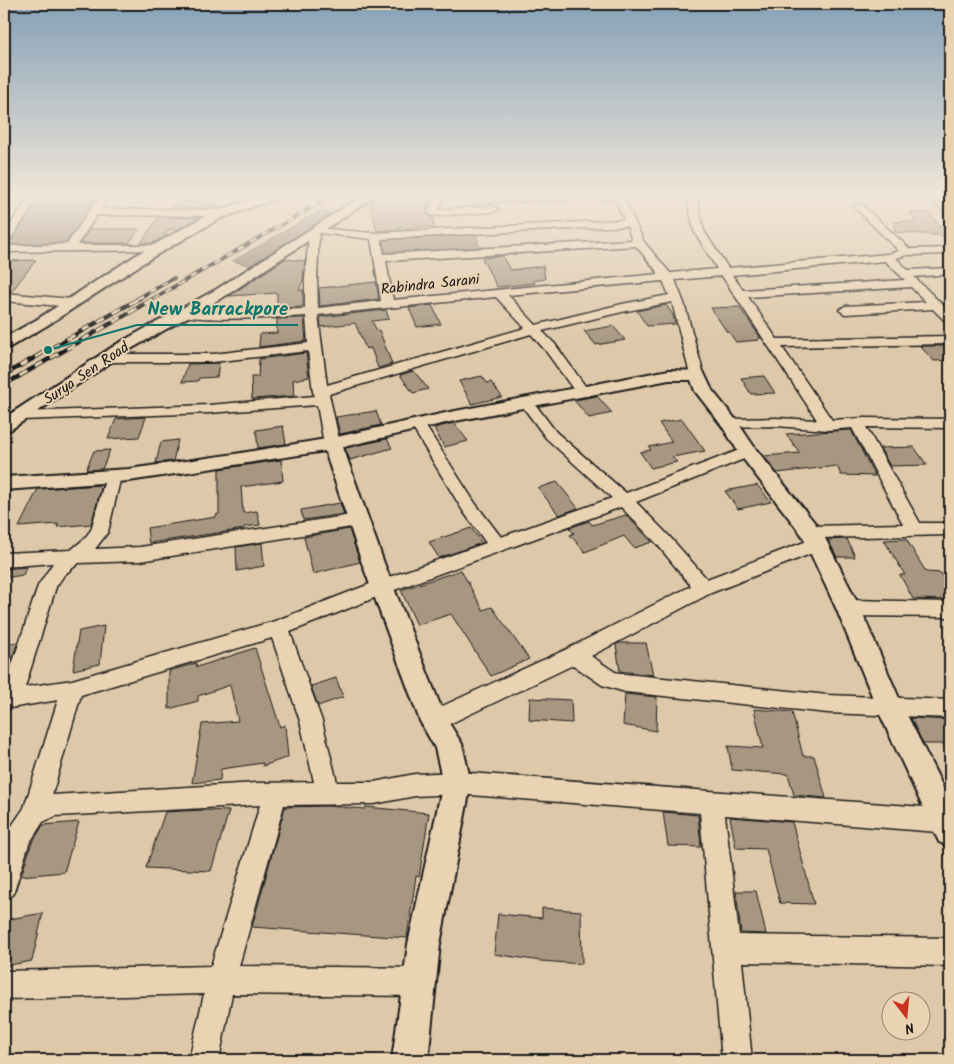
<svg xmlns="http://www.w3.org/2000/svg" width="954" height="1064" font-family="Kalam,sans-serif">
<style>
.water{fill:#918471;stroke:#625a4f}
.building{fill:#a79781;stroke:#1c1c1c}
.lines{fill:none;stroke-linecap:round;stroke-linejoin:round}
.minor-casing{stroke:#1c1c1c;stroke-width:3}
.tertiary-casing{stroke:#1c1c1c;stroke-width:4}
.minor{fill:#e9d3b2;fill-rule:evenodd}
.tertiary{fill:#e9d3b2;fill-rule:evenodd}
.rail-far1-casing{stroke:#1c1c1c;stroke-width:4}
.rail-casing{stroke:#1c1c1c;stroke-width:4.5}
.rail-far1{stroke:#e9d3b2;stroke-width:2.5;stroke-dasharray:7;stroke-linecap:butt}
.rail{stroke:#e9d3b2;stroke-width:3;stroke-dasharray:9;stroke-linecap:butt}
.labels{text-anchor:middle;stroke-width:4;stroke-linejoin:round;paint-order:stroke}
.far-street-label{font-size:15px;fill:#1c1c1c;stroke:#e9d3b2}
.leader{fill:none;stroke:#0f766e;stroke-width:2}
.callout-dot{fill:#0f766e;stroke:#e9d3b2;stroke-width:2}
.callout-label{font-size:19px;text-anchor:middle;font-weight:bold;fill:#0f766e;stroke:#e9d3b2;stroke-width:4;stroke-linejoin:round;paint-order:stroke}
</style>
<rect width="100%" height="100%" fill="#ddc8a9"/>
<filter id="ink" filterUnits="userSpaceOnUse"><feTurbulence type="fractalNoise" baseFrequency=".02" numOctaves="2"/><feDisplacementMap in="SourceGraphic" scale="10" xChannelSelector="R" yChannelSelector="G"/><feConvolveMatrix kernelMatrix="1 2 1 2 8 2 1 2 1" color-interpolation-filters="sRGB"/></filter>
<g filter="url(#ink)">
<g class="water">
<path d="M42,194H99L91,209L66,242L5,246Z"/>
<path d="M319,211L332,214L251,266L233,261Z"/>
<path d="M476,233L480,249L383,255L380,237Z"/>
</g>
<g class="building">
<path d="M380,194H401L421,197L425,194H429L430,200L426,214L433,218L434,226L377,231L370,202Z"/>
<path d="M469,194H480L482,197L481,200L487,205L473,206Z"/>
<path d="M177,201L203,202L201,204L221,205L218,208H172Z"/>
<path d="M910,212L930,213L948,236L895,232L893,222L916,221Z"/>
<path d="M165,217L199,218L176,230L169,229L163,238L153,243H141L158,218Z"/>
<path d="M90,229H139L129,243H80Z"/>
<path d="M502,256L510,270L543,266L545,279L533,281L535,283L497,287L482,258Z"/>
<path d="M285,259L305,261L303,280L299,290H303V307L277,308V293L229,296Z"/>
<path d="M36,260L11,292L4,291V261Z"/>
<path d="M376,282L379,299L320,306L319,288Z"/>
<path d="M432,305L441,324L417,327L409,308Z"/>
<path d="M666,305L673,315L675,324L647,326L637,311Z"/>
<path d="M739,307L761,338H757L759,340L736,342L729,332H727L711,308Z"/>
<path d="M386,310L389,319L372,321L377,331L379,330L392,364L378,368L371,348L366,349L355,323L321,327L320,317Z"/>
<path d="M304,318L306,341L259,347L260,334L277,333V319Z"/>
<path d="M613,326L625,340L596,345L584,331Z"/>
<path d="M920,346H944L950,352V360L934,361Z"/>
<path d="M306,353L309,377L293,380L294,396L252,399L251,377H258L259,359Z"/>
<path d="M219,363L217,377L199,378L198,381L182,382L188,364Z"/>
<path d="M414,371L428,389L413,393L400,375Z"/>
<path d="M482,376L487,383L491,382L502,397L472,404L459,381Z"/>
<path d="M764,376L775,393L751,394L741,378Z"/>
<path d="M597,396L612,413L589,418L574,400Z"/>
<path d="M376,411L381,425L340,434L336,417Z"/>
<path d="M146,417L139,437L108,439L116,419Z"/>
<path d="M682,419L705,451L672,457L677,462L651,468L640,452L651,450L649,447L672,442L659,423Z"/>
<path d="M454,423L468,441L444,447L434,428Z"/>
<path d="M283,426L286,444L258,448L256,430Z"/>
<path d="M851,430L875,476L841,475L837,466L777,473L764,456L800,453L786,434Z"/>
<path d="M387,439L392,448L350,460L345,448Z"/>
<path d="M178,440L173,461L156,463L161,442Z"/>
<path d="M914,447L927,465L890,466L880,448Z"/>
<path d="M110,450L102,469L86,470L94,451Z"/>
<path d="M281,460L283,481L241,487L243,513L257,511L260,525L244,527V529L149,543L147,528L216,517V515L219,514V469Z"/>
<path d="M557,482L578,508L559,515L538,488Z"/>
<path d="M102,485L91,524L57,527L58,524L19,527L38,489Z"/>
<path d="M757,485L771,502L738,509L725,491Z"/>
<path d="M340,503L344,514L303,520L301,510Z"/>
<path d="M626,515L652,542L634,548L624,536L585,552L570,535L574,533L569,528L589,521L592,525Z"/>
<path d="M471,528L482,543L439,558L429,542Z"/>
<path d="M349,529L360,562L313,574L304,537Z"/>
<path d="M847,539L855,557H837L828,540Z"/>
<path d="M906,539L926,572L941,573L950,590V600L913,599L900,575H905L884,540Z"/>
<path d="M262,543L264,566L237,571L236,547Z"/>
<path d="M26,567L23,575L4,578V569Z"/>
<path d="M461,570L483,610L492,607L529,659L491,676L451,614L417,625L401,590Z"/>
<path d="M104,626L100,664L73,670L79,631Z"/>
<path d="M18,642L10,664L4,665V644Z"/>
<path d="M619,643H646L653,675L620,671L616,645Z"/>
<path d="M255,648L280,727L285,725L288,757L263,766V763L221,769L220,780L192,783L202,724L238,721L230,685L198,696V701L169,709V671L196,663L197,667Z"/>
<path d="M336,678L343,697L318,706L311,686Z"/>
<path d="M625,694L657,697L656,731L623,725Z"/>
<path d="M530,698L571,700L572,723L529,720Z"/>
<path d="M754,709L792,712L803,756H814L826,798L794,795L788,774L732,770L728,746L763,748Z"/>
<path d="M911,718L950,720V744H923Z"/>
<path d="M328,806L365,809L366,807L429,813L419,877L416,876L407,938L252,927L285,807Z"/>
<path d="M204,810L229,811L211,871L146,868L165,812Z"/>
<path d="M663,812L698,815L701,847L668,846Z"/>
<path d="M730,817L792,822L814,904L780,903L766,849L736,848Z"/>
<path d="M79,822L64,872L21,876L31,845L43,825Z"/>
<path d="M736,891H756L766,934L741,933Z"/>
<path d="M542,908L581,911L582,964L541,961L494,954L498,914L542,918Z"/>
<path d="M43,913L32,961L4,966V920Z"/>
</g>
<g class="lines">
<defs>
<g id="minor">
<path d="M31,194H41L8,243L4,244V234Z"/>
<path d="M101,194H111L101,209L222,210L227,213L222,216L97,215L77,245H165L166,247L165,249L161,250L4,252V246L67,244Z"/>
<path d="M434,194H444L439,210L493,206L498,209L493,212L433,216L428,213Z"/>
<path d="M622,194L644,242L670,273L717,269L694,231L686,194H696L704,231L728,268L888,254L899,251L855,208V204H861L910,249L950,248V254L907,255L896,258L908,270L950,268V274L914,277L950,312V323L946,322L933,309L845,314L839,310L845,306L926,302L911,287L748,297L777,339L950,336V344L782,347L832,420L864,418L950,419V428L866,427L920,523H950V535L818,538L823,539L826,544L823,549L711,593L591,656L615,672L625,674L828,695L950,700V718L828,713L625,692L602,685L573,665L441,728L433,731L425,728L422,721L425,714L567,649L691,586L657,544L621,507L389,592L290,632L322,721L337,782H374L415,774L457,772L950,809V833L725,815L739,935L950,938V966L742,962L752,1060H722L700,813L457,794L415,796L374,804L284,805L239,966L419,968L429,972L433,982L429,992L419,996L232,994L219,1060H189L204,994L4,999V971L211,966L260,805L56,816L43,822L29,844L13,895L4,899V845L9,830L24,808L58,700L4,709V689L38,586L53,563L4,567V553L71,550L84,539L91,530L107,472L113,471L119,472L121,476L108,532L95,549L140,547L358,514L364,516L367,520L364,524L358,526L140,561L79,563L64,575L56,587L25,687L72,680L275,621L375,582L486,543L463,511L411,425L413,422H423L475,503L501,537L612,498L546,438L520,403L522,400H532L556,432L626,493L742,449H754L756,452L754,455L636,502L669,536L707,579L815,538L805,536L802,532L805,528L811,526L903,524L852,428L828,430L776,426L725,427L723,424L725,421L730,419L776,418L817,420L722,276L675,280L684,303L704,375L697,379L690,375L672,302L622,312L542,331L555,344L588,390L590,393L588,396H578L545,350L531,334L329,394L340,444L337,447H327L324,444L317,405L209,413L22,420L17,419L15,416L17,413L22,412L209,405L315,396L313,392L308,351L213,362H105L98,358L105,354H213L308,343L306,316C287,317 187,323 178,313L184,309L226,311L305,309V279L309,233L314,228L374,233L624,220L615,199L488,202L483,199L488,196ZM627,226L632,240L384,254L381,239ZM319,233L371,239L381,301L318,308L317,279ZM636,246L659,274L393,300L386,261ZM885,261L905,280L743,290L732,275ZM663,281L669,295L622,304L536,325L508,295ZM496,297L525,328L327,385L318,315ZM272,638L300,721L314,782L257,783L52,795L81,695Z"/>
<path d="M924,194H934L950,206V214L946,213Z"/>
<path d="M4,293L72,299L78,303L72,307L4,301Z"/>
<path d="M848,600L950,602V617L848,616L841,613L838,608L841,603Z"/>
</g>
<g id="tertiary">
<path d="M269,194H285L283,196L219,219L151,258L46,326L10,347L4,349V338L36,320L141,252L211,213Z"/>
<path d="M365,194H378L227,295L129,350L10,430L4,431V418L117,344L217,289Z"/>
<path d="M669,370L703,371L712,390L736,420L755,448L822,532L860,608L902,705L950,801V847L939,842L877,708L836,608L802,535L741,456L722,426L695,391L691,380H669L450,422L343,447L384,563L444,715L462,744L471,783L440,944L428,1060H392L408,944L443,783L435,748L420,721L362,563L325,451L129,481L4,490V477L129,469L235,454L332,438L450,412Z"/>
</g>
</defs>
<use href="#minor" class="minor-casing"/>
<use href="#tertiary" class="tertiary-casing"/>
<use href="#minor" class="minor"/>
<use href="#tertiary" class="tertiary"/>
<defs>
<g id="rail-far1">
<path d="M137,299L174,278"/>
<path d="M153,299L335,194"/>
</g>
<g id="rail">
<path d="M4,375L140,298"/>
<path d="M4,385L155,298"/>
</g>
</defs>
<use href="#rail-far1" class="rail-far1-casing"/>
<use href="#rail" class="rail-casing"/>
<use href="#rail-far1" class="rail-far1"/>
<use href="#rail" class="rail"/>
</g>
</g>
<linearGradient id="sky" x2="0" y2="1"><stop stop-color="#85a1b8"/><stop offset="0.57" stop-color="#f0e6d8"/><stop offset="1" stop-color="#f0e6d8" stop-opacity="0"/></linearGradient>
<rect width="954" height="343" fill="url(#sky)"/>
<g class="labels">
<g class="far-street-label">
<text transform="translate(430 284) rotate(-6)" y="5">Rabindra Sarani</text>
<text transform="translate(86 373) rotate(-34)" y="5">Surya Sen Road</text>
</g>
</g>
<path class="leader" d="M48 350L137 325H298"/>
<circle class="callout-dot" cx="48" cy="350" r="5"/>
<g class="callout-label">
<text x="218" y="315">New Barrackpore</text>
</g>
<rect width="954" height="1064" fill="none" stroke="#e9d3b2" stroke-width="20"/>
<rect x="10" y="10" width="934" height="1044" fill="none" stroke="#1c1c1c" stroke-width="2" filter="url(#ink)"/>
<g transform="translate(906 1016) rotate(164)"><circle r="24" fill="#e9d3b2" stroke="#978a76"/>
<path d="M0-4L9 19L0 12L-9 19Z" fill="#c8321e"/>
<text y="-8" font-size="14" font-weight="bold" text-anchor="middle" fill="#1c1c1c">N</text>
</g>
</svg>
